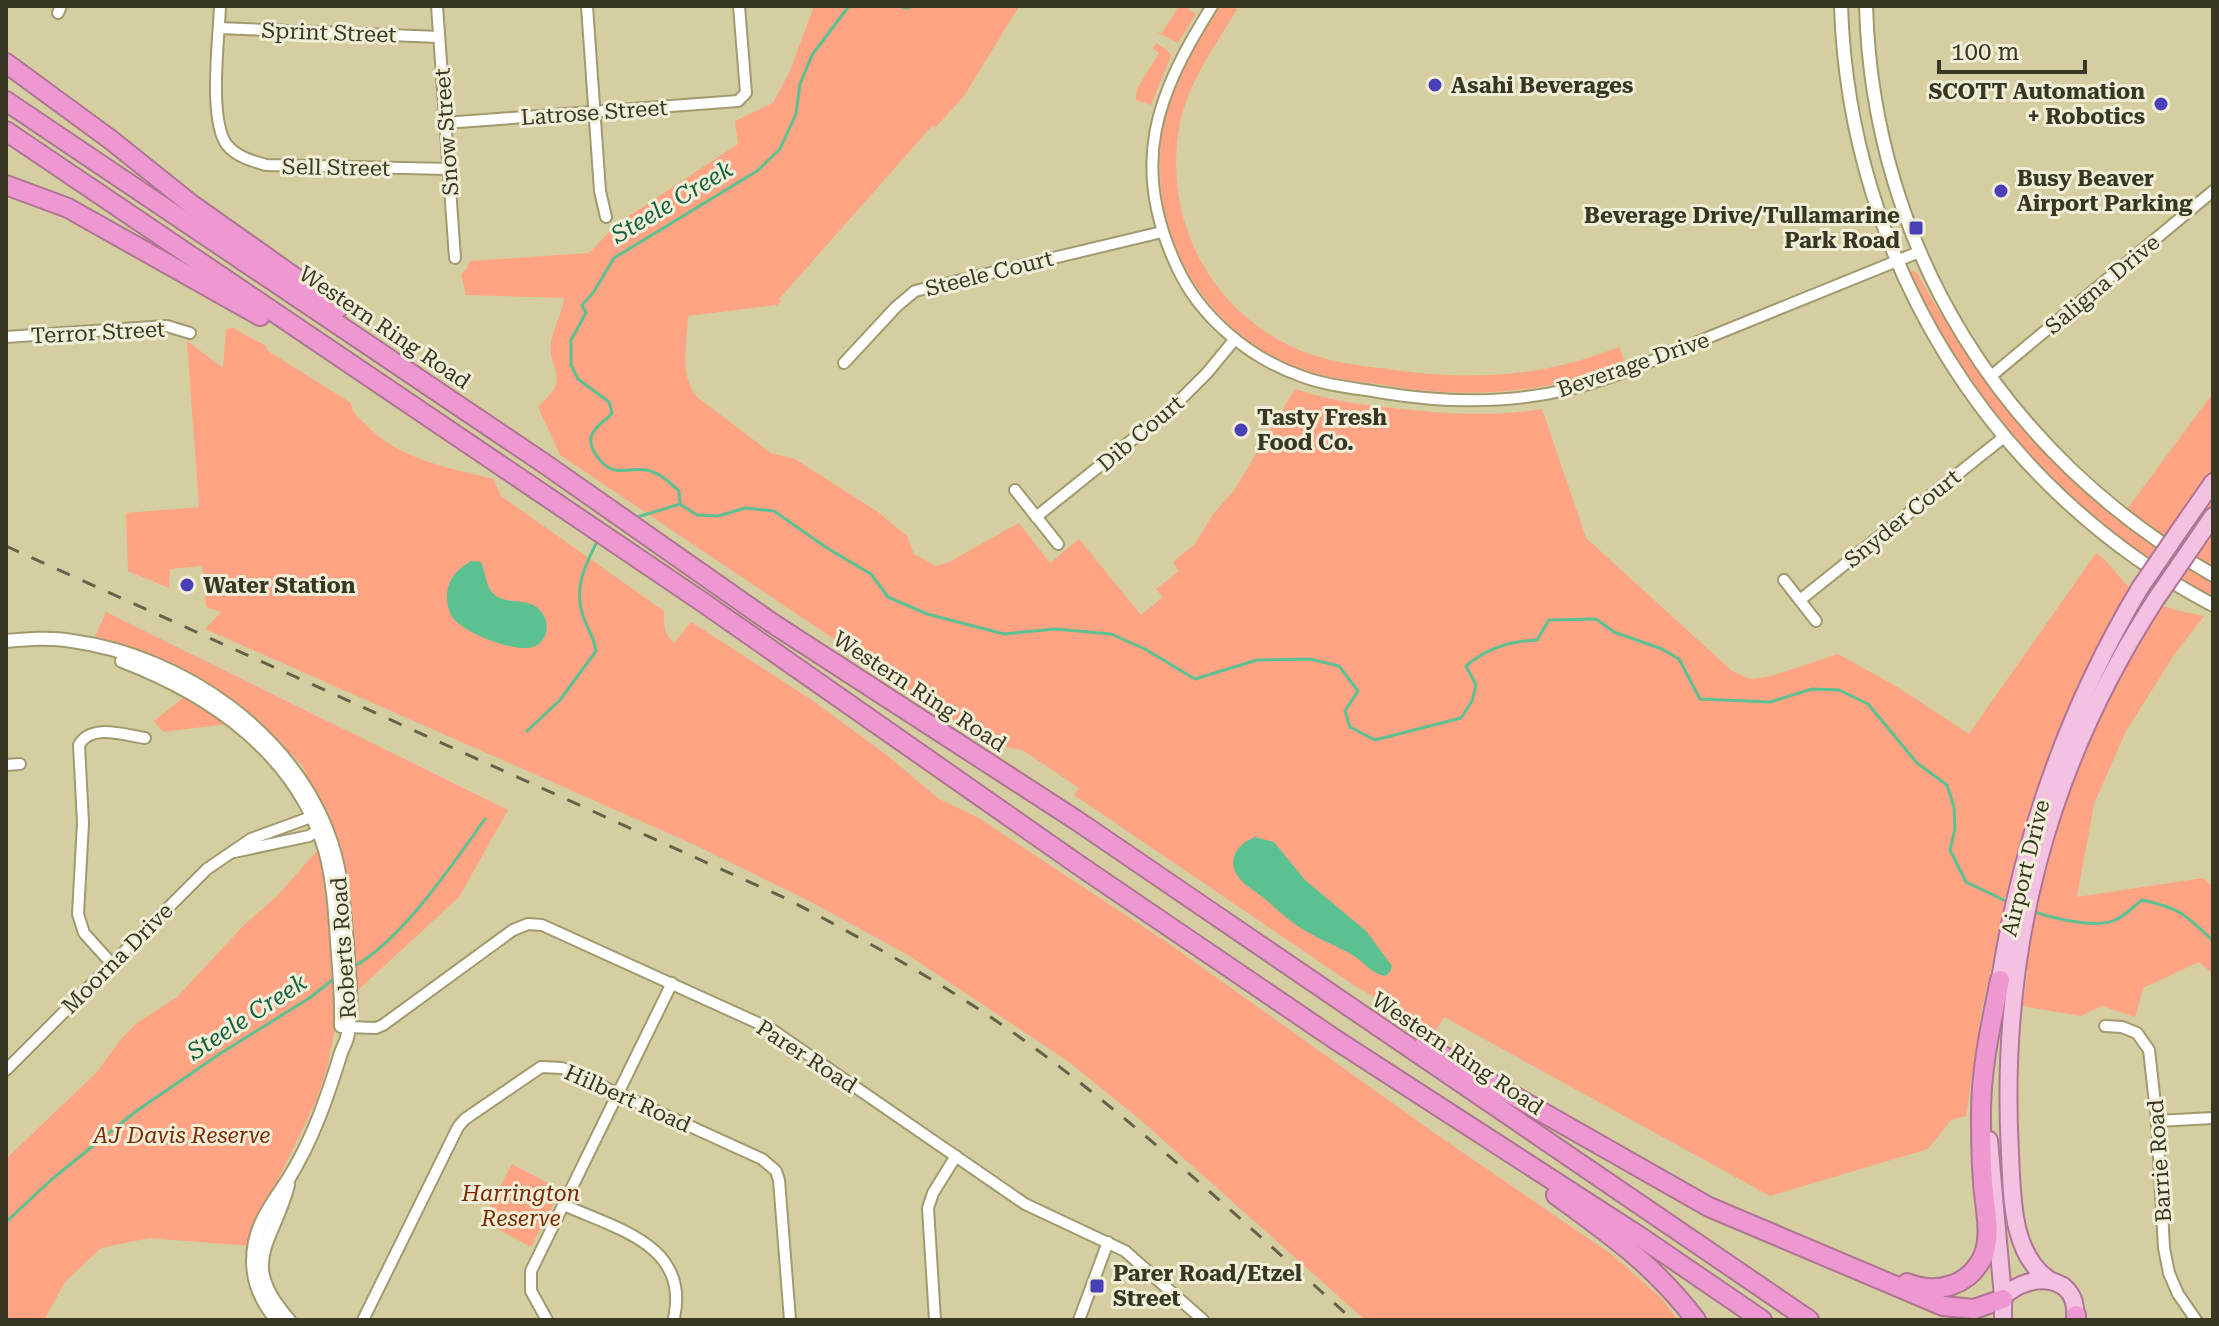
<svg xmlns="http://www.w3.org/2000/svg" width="2219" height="1326" font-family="'Roboto Serif',serif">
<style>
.green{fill:#fea383}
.water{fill:#5cc190}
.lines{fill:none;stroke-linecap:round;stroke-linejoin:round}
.stream{stroke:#5cc190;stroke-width:3}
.minor-casing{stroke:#a09a6e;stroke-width:14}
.tertiary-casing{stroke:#a09a6e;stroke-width:16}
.primary-casing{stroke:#af7694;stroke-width:20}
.motorway-casing{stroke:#af7694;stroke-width:22}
.minor{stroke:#fff;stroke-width:10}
.tertiary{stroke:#fff;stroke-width:12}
.primary{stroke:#f5c1e3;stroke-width:16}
.motorway{stroke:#ee98d1;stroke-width:18}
.rail{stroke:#666248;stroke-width:3;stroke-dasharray:14 14;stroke-linecap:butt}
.primary-bridge-casing{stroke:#af7694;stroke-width:20;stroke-linecap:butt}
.primary-bridge{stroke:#f5c1e3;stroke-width:16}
.poi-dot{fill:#493fb6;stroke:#f1eed7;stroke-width:3}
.labels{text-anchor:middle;stroke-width:6;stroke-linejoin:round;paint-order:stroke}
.street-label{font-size:22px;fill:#393624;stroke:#f1eed7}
.poi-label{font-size:22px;font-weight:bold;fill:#393624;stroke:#f1eed7;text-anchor:start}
.park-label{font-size:22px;font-style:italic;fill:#792804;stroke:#f1eed7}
.water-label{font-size:24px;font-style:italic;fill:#12603f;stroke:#f1eed7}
</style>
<rect width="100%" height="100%" fill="#d5cea0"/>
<g class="green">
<path d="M814,6H1019L964,96L936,127L932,126L779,299L781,302L777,305L688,316C687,343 679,376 697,397L771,453L795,459L878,512L907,536L914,554L936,566L949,562L1019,523L1050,563L1079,539L1141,615L1163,597L1156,589L1179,571L1173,562L1195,544L1213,514L1233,492L1295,389C1327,400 1358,404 1393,408C1443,414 1492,417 1542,409L1586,538L1732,671L1750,679L1768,677L1838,654L1899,688L1969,734L2096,553C2112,563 2118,579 2132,589C2153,606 2179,611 2204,616L2174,655L2126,731L2094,804L2077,897L2203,878L2213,887V974L2199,962L2143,988L2135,1017L2102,1006L2081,1016L2022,1006L2028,970L1995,953L1982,1008L1966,1116L1951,1120L1928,1149L1770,1196L1444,1017L1435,1032L1352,984L1074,795L1079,788L1022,750L990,744L560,455L538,407C543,401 552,394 555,387C560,375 553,366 551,355C548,334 562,318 564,298L466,295L461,274L467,268L469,261L589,253L617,224L738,144L735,121L773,103L790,71Z"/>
<path d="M1179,6H1184L1196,14L1178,43L1157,32L1162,33Z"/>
<path d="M1220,6L1237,9C1215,46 1187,84 1179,128C1173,163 1176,201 1189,235C1209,290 1255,335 1310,354C1335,363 1362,366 1387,369C1470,381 1540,378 1619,347L1624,360L1622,364C1544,395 1466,399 1384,385C1358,381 1331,379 1306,371C1241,349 1188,294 1169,228C1156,183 1156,134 1173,91C1184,60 1203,33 1220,6Z"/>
<path d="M1156,43L1168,51L1171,56L1151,105L1136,100L1137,89L1159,53L1153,49Z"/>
<path d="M1912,271L1917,272C1930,299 1946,321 1962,345C2028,444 2109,523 2213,582V598C2112,545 2031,470 1966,376C1957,363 1946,350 1938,336C1927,317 1919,296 1909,275Z"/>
<path d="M233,328L266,346L268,351L351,403C352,413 358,417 364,423C399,460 447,467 493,479L501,496L664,611C664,624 663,633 674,643L691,622L809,698L888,756L939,799L977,817L1168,943L1443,1139L1611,1254L1660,1297L1678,1320H1365L1144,1123L1069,1062L908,955L811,902L695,845L205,629L221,612L206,607L202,566L170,569L169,588L128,571L126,513L199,507L187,341L223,368L226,329Z"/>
<path d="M2213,393V575L2122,516Z"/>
<path d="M106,612L508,810L459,897L357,991L352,989L336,1024L327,1068L316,1101L255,1227L250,1246L149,1238L101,1248L65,1282L44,1320H6V1159L97,1072L121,1039L137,1023L177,997L244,925L277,896L332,834L302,765L248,712L172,671L95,637Z"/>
<path d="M187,695L227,724L163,732L154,721Z"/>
<path d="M512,1164L561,1190L531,1247L482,1221Z"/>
</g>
<g class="water">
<path d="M471,561L481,562C485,571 486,584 491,591C505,609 532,593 544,616C550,627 546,643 533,647C515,653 464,633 453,618C449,613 446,601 447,594C448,578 458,569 471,561Z"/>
<path d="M1255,837L1274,842L1305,880L1366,931L1392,966L1390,972L1385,976C1372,974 1365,963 1354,956C1338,946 1320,940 1304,930C1287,920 1275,907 1260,895C1255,891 1249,888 1245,884C1224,866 1233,846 1255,837Z"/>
</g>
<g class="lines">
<g class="stream">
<path d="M901,6L906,8L912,6"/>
<path d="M680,504L697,515L718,516L745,508L774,511L827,548L871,574L888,597L927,614L1004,634L1055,629L1111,634L1145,649L1195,679L1257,660L1310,659L1339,666L1358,691L1345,711L1350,727L1375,740L1461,718L1472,701L1476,685L1466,666C1487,648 1510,641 1537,640L1549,620L1596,619L1614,632L1662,649L1679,659L1700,699L1770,702L1812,689L1839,690L1868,704L1917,763L1947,785L1954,807L1955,829L1950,850L1966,882L2010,903"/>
<path d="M634,518L680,504L679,491C671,484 664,476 653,472C630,463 615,483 596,455C592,449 590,443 591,437C594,426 606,421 612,413L609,402L578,379L571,365V340L586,313L582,305L593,293L614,258L757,171L780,149L796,114L800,84L812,55L849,6"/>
<path d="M527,731L560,700L596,651C593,633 588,631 583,616C573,587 586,563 599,538"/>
<path d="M2032,911C2051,918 2096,929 2115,920C2125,916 2134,906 2142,900C2180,908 2186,915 2213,941"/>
<path d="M353,967C402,940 452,865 485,819"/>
<path d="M6,1222L52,1179L135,1112L221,1053L311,997L336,977"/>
</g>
<defs>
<g id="minor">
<path d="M220,6C219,38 208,120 227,145C237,157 252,161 266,165L449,169"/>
<path d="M437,6L455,258"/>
<path d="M587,6L600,191L606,217"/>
<path d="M1212,6C1156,95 1129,165 1177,267C1200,317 1249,358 1301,376C1327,386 1356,388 1384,393C1446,403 1508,404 1570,389C1619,377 1666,355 1712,336C1781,308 1850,280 1919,252"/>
<path d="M58,13L61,6"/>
<path d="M219,28L439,37"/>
<path d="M445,123L738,101L746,93L739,6"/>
<path d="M6,337L167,326L190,333"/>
<path d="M844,363L896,307L915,291L1162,232"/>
<path d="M1990,377L2213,191"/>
<path d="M1015,490L1058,544"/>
<path d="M1036,517L1173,407L1207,373L1235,339"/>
<path d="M1784,580L1816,621"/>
<path d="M1800,600L2004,437"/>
<path d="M6,765L20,764"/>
<path d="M112,964L84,933L78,914L83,823L79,745C91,723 124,735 145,738"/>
<path d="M2105,1026L2122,1027L2137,1033L2149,1050L2157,1121L2164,1248L2169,1273L2178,1294L2196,1320"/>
<path d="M345,1027L376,1028L383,1025L513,930L528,924L542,925L771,1029L1025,1204L1125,1251L1203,1320"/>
<path d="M6,1070L207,869L251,839L311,817L323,820L317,831L309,836L234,852"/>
<path d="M2157,1121L2213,1118"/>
<path d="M564,1205C617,1229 690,1245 674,1318"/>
<path d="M363,1320L458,1127L465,1119L541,1067L562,1068L762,1159L776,1171L779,1180L790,1320"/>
<path d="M547,1320L531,1291V1271L672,983"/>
<path d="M935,1320L928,1208L933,1193L956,1156"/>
<path d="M1079,1320L1108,1242"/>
</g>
<g id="tertiary">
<path d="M1841,6C1849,257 1990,488 2213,605"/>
<path d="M1866,6C1873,248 2004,456 2213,575"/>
<path d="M6,641C28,639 50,637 72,641C183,656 295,734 331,842C342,874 344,909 347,943C349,973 353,1004 348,1033C347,1042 342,1048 340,1056C327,1098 312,1141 289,1178C276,1198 260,1218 255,1242C249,1271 257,1297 277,1320"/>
<path d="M122,661C211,695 296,753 325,850C333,879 335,910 337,941C339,969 342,997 341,1026"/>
<path d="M288,1185C273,1243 237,1262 289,1320"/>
</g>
<g id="primary">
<path d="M2179,531L2213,482"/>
<path d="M2196,541L2213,516"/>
<path d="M1998,993C2019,849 2065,713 2140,588"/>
<path d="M1989,1140L2003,1297"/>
<path d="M2051,1281C2011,1256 2012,1196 2010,1153C1999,951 2046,769 2156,599"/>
<path d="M2003,1320V1297C2030,1271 2080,1273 2075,1320"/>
</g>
<g id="motorway">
<path d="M6,63L111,140L191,204L338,308"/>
<path d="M6,101L545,464L772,623L1076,820L1809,1320"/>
<path d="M6,131L704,603L1083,868L1336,1040L1642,1238L1762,1320"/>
<path d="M6,185L68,208L260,316"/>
<path d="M1424,1045L1709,1207L1943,1306L1974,1309L2003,1299"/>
<path d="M1556,1195C1611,1235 1654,1265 1696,1320"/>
<path d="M1907,1283C1937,1295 1971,1286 1984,1254C1992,1232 1984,1204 1983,1181C1981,1159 1981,1136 1981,1113C1981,1068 1991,1024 2000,980"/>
<path d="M2076,1315V1320"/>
</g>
</defs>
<use href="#minor" class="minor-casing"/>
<use href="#tertiary" class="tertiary-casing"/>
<use href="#primary" class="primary-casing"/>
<use href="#motorway" class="motorway-casing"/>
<use href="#minor" class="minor"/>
<use href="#tertiary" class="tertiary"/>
<use href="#primary" class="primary"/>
<use href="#motorway" class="motorway"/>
<path class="rail" d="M6,546L787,899C874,945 961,993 1040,1052C1150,1134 1251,1229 1353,1320"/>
<defs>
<g id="primary-bridge">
<path d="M2140,588L2179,531"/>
<path d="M2156,599L2196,541"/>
</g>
</defs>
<use href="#primary-bridge" class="primary-bridge-casing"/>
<use href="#primary-bridge" class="primary-bridge"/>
</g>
<g class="poi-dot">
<circle cx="1435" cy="85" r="8"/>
<circle cx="2161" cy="104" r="8"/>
<circle cx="2001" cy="191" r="8"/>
<rect x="1908" y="220" width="16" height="16" rx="4"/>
<circle cx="1241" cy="430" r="8"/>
<circle cx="187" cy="585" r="8"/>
<rect x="1089" y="1278" width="16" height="16" rx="4"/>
</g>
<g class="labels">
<g class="street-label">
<text transform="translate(329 32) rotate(2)" y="8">Sprint Street</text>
<text transform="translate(594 112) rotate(-4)" y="8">Latrose Street</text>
<text transform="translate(446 132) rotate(-94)" y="8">Snow Street</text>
<text transform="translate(336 167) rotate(1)" y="8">Sell Street</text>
<text transform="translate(989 273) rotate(-14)" y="8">Steele Court</text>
<text transform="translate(2102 284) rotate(-40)" y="8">Saligna Drive</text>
<text transform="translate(385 327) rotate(34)" y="8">Western Ring Road</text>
<text transform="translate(98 332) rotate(-3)" y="8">Terror Street</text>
<text transform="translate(1633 364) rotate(-19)" y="8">Beverage Drive</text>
<text transform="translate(1140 433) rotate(-40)" y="8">Dib Court</text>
<text transform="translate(1902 518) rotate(-39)" y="8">Snyder Court</text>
<text transform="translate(920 691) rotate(33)" y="8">Western Ring Road</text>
<text transform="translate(2025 868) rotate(-76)" y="8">Airport Drive</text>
<text transform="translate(343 948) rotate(-94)" y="8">Roberts Road</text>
<text transform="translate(117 958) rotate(-45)" y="8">Moorna Drive</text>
<text transform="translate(1458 1053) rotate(34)" y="8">Western Ring Road</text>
<text transform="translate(807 1056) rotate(33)" y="8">Parer Road</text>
<text transform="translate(628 1098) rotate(24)" y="8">Hilbert Road</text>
<text transform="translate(2159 1161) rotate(-94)" y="8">Barrie Road</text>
</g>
<g class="poi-label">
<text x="1451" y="93">Asahi Beverages</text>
<text x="2145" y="99" text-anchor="end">SCOTT Automation<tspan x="2145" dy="25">+ Robotics</tspan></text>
<text x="2017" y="186">Busy Beaver<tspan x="2017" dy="25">Airport Parking</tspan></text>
<text x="1900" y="223" text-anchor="end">Beverage Drive/Tullamarine<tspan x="1900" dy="25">Park Road</tspan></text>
<text x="1257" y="425">Tasty Fresh<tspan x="1257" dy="25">Food Co.</tspan></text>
<text x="203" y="593">Water Station</text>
<text x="1113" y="1281">Parer Road/Etzel<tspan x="1113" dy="25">Street</tspan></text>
</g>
<g class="park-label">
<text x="182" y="1143">AJ Davis Reserve</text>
<text x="521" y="1201">Harrington<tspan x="521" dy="25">Reserve</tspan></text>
</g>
<g class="water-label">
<text transform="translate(672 202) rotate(-31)" y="8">Steele Creek</text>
<text transform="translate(247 1017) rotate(-33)" y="8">Steele Creek</text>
</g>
</g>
<rect width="2219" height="1326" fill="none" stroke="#393624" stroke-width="16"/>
<path d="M1939 60v12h146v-12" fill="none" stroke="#393624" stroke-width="4"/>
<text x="1951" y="60" font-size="24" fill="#393624" stroke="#f1eed7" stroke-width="6" paint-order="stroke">100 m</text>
</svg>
